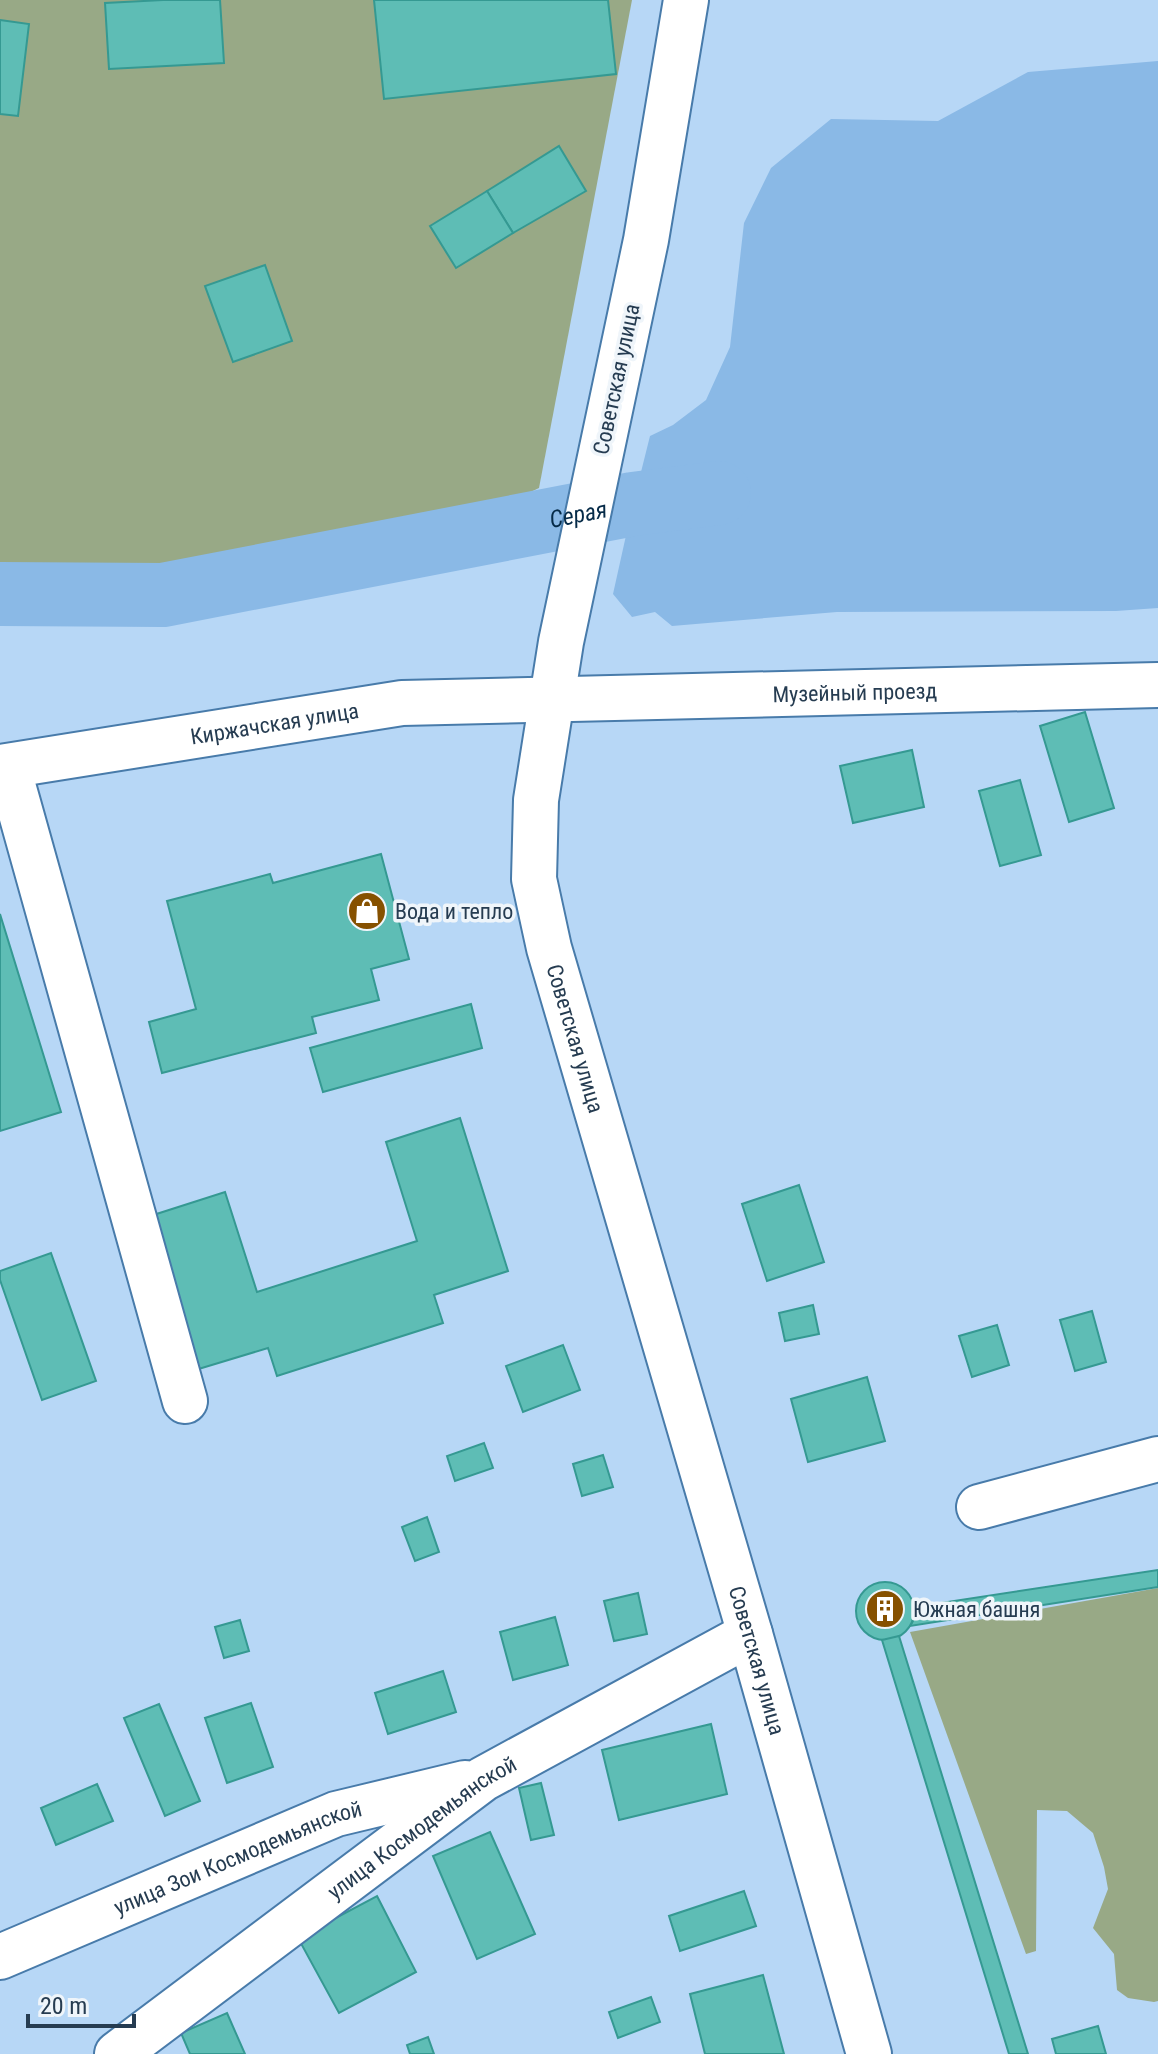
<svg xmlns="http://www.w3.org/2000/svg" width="1158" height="2054" font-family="'Roboto Condensed',sans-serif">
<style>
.green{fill:#98a986}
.water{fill:#8ab9e6}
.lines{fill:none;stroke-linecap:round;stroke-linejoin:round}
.river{stroke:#8ab9e6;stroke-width:64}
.building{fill:#5ebdb5;stroke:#359992;stroke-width:2}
.minor-casing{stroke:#487baa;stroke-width:48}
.major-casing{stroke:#487baa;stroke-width:48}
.minor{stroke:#fff;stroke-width:44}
.major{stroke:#fff;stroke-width:44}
.labels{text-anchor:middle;stroke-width:7;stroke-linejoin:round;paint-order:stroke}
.street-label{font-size:22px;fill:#263c51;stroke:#eff5fa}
.poi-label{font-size:22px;fill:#263c51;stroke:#eff5fa;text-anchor:start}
.water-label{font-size:24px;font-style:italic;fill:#062b48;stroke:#eff5fa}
</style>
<rect width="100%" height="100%" fill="#b7d7f6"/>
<g class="green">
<path d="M0,0H632L539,488L420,545L216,564L44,575H0Z"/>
<path d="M1158,1588V2001L1154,2002L1128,1998L1117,1990L1114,1954L1093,1928L1108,1889L1104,1867L1093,1833L1067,1811L1037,1810L1036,1951L1026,1954L910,1632Z"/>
</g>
<path class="water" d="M1158,61V608L1116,611L837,612L672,626L655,612L632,617L613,594L633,504L650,436L673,425L706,400L730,347L744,223L771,168L831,119L938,121L1028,72Z"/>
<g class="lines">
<path class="river" id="s1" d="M0,594L163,595L633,504L719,493"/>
</g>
<g class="building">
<path d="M163,0H220L224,63L109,69L105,3Z"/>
<path d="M374,0H608L616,74L384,99Z"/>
<path d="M0,20L29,24L18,116L0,114Z"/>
<path d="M559,146L586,191L513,233L487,191Z"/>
<path d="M487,191L513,233L456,268L430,226Z"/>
<path d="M265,265L292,341L233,362L205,286Z"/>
<path d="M1085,712L1114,808L1069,822L1040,726Z"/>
<path d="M912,750L924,807L853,823L840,766Z"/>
<path d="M1020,780L1041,855L1000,866L979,791Z"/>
<path d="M381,854L409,959L371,969L379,1000L312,1017L316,1033L162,1073L149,1022L196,1009L167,901L270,874L273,883Z"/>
<path d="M0,914L61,1112L0,1131Z"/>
<path d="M471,1004L482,1048L323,1092L310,1048Z"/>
<path d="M460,1118L508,1271L434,1295L443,1323L277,1376L268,1348L192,1371L144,1218L225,1192L257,1292L417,1241L386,1142Z"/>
<path d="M799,1185L824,1262L767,1281L742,1204Z"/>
<path d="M51,1253L96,1381L42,1400L0,1280V1271Z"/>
<path d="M813,1305L819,1334L785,1341L779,1313Z"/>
<path d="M1092,1311L1106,1362L1075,1371L1060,1320Z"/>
<path d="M997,1325L1009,1365L972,1377L959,1336Z"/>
<path d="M563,1345L580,1390L523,1412L506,1366Z"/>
<path d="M867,1377L885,1441L808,1462L791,1399Z"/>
<path d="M484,1443L493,1468L455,1481L447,1456Z"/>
<path d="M603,1455L613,1487L582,1496L573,1464Z"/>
<path d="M427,1517L439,1552L415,1561L402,1527Z"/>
<path d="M1158,1570V1587L910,1626L913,1621L914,1607Z"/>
<circle cx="885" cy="1611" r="29"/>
<path d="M638,1593L647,1634L614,1641L604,1601Z"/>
<path d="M555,1617L568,1665L513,1680L500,1632Z"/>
<path d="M240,1620L249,1651L224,1658L215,1627Z"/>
<path d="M899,1636L1028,2054H1009L882,1640Z"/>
<path d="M443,1671L456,1712L388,1734L375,1693Z"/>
<path d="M251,1703L273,1767L227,1783L205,1718Z"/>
<path d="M159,1704L200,1801L165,1816L124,1718Z"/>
<path d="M711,1724L727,1794L619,1820L602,1750Z"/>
<path d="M541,1783L554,1835L531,1840L519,1788Z"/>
<path d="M97,1784L113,1821L56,1845L41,1808Z"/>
<path d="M490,1832L535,1934L477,1959L433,1856Z"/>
<path d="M744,1891L756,1926L680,1951L669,1916Z"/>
<path d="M377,1896L416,1972L339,2013L298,1938Z"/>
<path d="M763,1975L784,2054H705L690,1994Z"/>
<path d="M651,1997L660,2022L618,2038L609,2012Z"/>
<path d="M227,2013L245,2054H190L181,2033Z"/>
<path d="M1098,2026L1106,2054H1056L1052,2039Z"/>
<path d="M428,2037L434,2054H410L407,2045Z"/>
</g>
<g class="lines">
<defs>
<g id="minor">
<path id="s2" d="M0,767L402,703L1158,685"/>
<path d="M8,767L185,1401"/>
<path d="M979,1507L1158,1459"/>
<path id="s3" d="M0,1957L336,1814L465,1783"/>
<path id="s4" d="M117,2054L483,1779L750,1634"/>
</g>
<g id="major">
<path id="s5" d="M686,0L646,240L561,642L536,800L534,879L549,948L750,1634L869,2054"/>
</g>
</defs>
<use href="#minor" class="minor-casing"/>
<use href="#major" class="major-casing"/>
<use href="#minor" class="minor"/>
<use href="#major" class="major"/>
</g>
<defs>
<symbol id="shop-disc" viewBox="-11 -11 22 22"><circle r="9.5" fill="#865100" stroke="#eff5fa"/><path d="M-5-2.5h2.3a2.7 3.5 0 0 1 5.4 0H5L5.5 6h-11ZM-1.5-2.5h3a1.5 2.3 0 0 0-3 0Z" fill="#fff"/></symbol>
<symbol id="building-disc" viewBox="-11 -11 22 22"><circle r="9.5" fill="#865100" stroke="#eff5fa"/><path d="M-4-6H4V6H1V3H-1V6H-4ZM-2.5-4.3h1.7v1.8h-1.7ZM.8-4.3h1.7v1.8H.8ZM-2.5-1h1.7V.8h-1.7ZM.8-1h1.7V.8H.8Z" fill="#fff"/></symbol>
</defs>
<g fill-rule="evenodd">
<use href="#shop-disc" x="345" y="889" width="44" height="44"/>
<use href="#building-disc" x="863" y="1587" width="44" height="44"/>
</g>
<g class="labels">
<g class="street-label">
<text transform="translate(616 379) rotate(-78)" y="8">Советская улица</text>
<text dy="8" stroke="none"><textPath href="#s2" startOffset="860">Музейный проезд</textPath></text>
<text dy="8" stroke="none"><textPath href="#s2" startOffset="278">Киржачская улица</textPath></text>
<text dy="8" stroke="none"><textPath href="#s5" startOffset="1058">Советская улица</textPath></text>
<text dy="8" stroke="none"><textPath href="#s5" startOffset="1706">Советская улица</textPath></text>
<text dy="8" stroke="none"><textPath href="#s4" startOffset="380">улица Космодемьянской</textPath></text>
<text dy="8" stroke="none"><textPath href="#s3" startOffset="258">улица Зои Космодемьянской</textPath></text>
</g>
<g class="poi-label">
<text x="395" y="919">Вода и тепло</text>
<text x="913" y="1617">Южная башня</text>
</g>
<g class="water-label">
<text dy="8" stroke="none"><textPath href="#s1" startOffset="586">Серая</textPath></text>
</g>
</g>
<path d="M28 2014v12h106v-12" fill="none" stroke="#263c51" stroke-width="4"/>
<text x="40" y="2014" font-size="24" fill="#263c51" stroke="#eff5fa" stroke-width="6" paint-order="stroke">20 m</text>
</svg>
